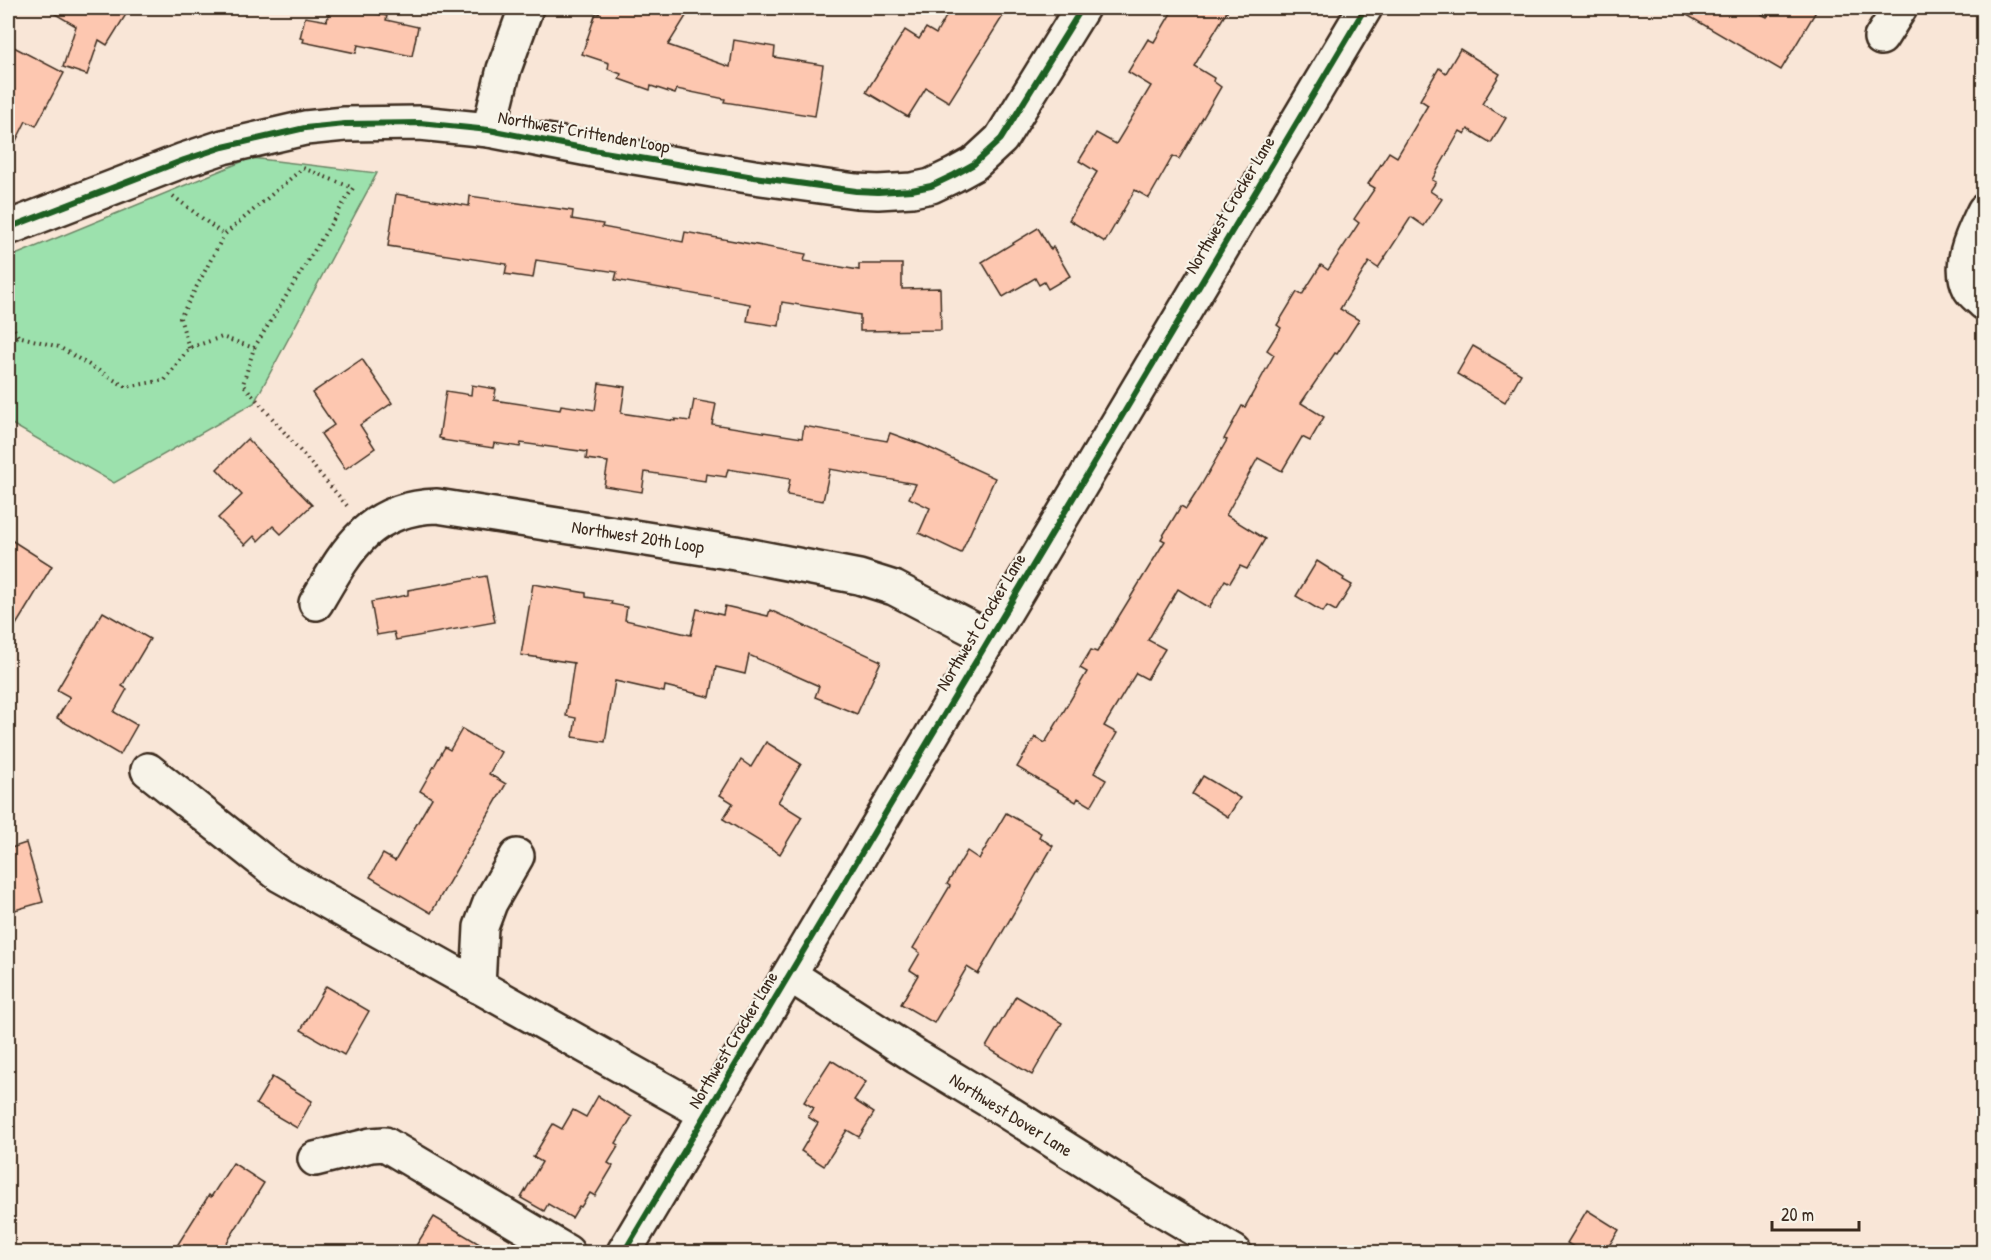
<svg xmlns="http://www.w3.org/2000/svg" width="1991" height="1260" font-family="'Patrick Hand',sans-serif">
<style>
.green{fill:#9ce1ad;stroke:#6c8666;stroke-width:1.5}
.building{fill:#fdc7b0;stroke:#3b2a1e;stroke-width:1.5}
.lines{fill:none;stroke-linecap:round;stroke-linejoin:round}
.minor-casing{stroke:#3b2a1e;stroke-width:38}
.path{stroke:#3b2a1e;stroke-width:4;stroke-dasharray:1.5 4.5;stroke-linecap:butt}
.minor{stroke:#f7f3e8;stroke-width:33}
.cycleway-casing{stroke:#f7f3e8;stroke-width:10}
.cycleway{stroke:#1b5e20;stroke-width:6}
.labels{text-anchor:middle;stroke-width:4.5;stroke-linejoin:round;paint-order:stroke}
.street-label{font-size:18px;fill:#3b2a1e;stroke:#f7f3e8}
</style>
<rect width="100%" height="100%" fill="#f9e6d7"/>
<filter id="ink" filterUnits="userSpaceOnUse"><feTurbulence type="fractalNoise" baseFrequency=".0167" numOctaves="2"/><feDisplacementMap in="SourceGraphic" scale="12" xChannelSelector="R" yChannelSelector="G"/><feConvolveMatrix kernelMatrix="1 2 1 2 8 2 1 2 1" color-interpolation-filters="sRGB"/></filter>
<g filter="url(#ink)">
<path class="green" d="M251,158L377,173L254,403L114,483L12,424L8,432V258Z"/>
<g class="building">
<path d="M45,8H130L107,45L99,40L87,75L63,67L76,26Z"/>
<path d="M330,8H348L387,16L386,20L418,27L412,56L358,45L356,53L303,42L304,39L300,38L305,17L327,21Z"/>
<path d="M602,8H691L668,45L730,67L734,40L775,47L774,57L823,65L815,116L724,102L725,99L677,89L675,94L651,86L650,90L619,79L621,74L608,69L609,63L582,54L596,13L599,14Z"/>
<path d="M951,8H1008L949,102L926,88L908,117L866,92L905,30L919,39L926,28L936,34Z"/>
<path d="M1174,8H1229L1194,66L1214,78L1213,81L1221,87L1179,159L1173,156L1149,198L1135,190L1105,242L1069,220L1097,172L1079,161L1096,133L1116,144L1151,86L1128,72L1148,39L1154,42Z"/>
<path d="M1675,8H1750L1767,17L1773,8H1818L1781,70Z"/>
<path d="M8,44L64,73L36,126L26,121L8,157Z"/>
<path d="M1460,49L1500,74L1482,104L1506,118L1491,143L1468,129L1465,134L1460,131L1432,180L1436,182L1430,191L1442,199L1424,226L1411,217L1378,268L1369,262L1340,309L1359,320L1337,354L1335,353L1301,403L1324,417L1310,441L1302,437L1282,471L1258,458L1226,515L1265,539L1247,569L1240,566L1230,583L1225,580L1209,608L1178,589L1148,640L1165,649L1147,679L1136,673L1104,726L1117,733L1094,773L1106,780L1091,806L1078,798L1076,802L1017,767L1035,737L1045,743L1087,672L1080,668L1091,650L1097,652L1165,541L1161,539L1181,506L1186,509L1200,487L1227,440L1224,439L1242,406L1245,407L1274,355L1267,350L1281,328L1277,325L1297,292L1302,295L1321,265L1328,270L1359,223L1354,219L1375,188L1368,184L1389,152L1397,157L1428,105L1420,100L1439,68L1446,73Z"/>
<path d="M396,194L469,206L470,196L573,211L572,219L603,224L602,227L683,242L685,232L806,254L804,261L859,270V264H902V289L940,288L941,330L860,331V315L782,302L779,326L747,321L750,304L615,280L617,272L536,260L533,278L505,274L507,264L388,246Z"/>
<path d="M1038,228L1051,250L1053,247L1070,276L1048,289L1044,282L1039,285L1035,278L1003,297L982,262Z"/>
<path d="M1473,346L1521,374L1505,402L1457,374Z"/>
<path d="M362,359L392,403L360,425L375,448L345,469L321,434L334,425L312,393Z"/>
<path d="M599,383L625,387L621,413L675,421V419L690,421L694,400L716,404L712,424L802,438L804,426L887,441L890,433L923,445L995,478L961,553L919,533L930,508L909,498L916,484L830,469L823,501L787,495L790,479L728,469L726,477L706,474L705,481L645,472L642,492L604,486L608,462L586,459L587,452L521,443L520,447L494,443L493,448L442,440L443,439L439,438L446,391L471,395L472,385L496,389L494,400L560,410L561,405L595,410Z"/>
<path d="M247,439L312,505L281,534L273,526L258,541L254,536L245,545L218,518L242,495L217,469Z"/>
<path d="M8,538L52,566L8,638Z"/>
<path d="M1317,561L1344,578L1343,580L1352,585L1336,611L1327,606L1323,612L1296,596Z"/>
<path d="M486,576L495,622L396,640L394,632L377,635L371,602L408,595V590Z"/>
<path d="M533,584L586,593V597L612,601L611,604L627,607L625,620L691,635L697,609L723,615L725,606L768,616L770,610L881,661L857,714L815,697L819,686L749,655L745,674L716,667L710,697L665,686L664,692L615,681L605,742L573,737L576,718L566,716L574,663L521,655Z"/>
<path d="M103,612L150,639L122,686L127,689L114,712L137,725L120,755L57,718L70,697L57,690Z"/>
<path d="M462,729L501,752L489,774L506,784L431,913L370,877L383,854L395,861L432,798L420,791L445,747L450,750Z"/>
<path d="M766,742L801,764L778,802L802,817L780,854L723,819L733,803L720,795L741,760L751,767Z"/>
<path d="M1203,776L1240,798L1228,817L1192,794Z"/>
<path d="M1006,813L1041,833L1039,837L1053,846L978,974L967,967L934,1023L901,1004L918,975L910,970L920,953L913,948L950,886L947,884L967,851L979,859Z"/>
<path d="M26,843L43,902L8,912V849Z"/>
<path d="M326,986L369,1011L344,1055L301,1030Z"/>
<path d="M1016,996L1062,1023L1032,1075L986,1047Z"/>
<path d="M831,1060L866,1082L854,1100L874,1113L859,1137L847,1130L824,1166L801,1151L818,1123L808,1117L814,1108L804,1102Z"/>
<path d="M272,1077L312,1101L297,1128L256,1104Z"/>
<path d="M598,1096L632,1117L616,1143L619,1145L608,1163L613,1166L595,1196L590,1193L581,1207L579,1206L572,1218L548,1204L544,1211L521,1198L542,1162L533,1157L553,1124L562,1129L573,1110L586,1117Z"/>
<path d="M233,1163L264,1183L221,1252H173L209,1195L211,1197Z"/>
<path d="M1587,1210L1619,1230L1605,1252H1582L1567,1243Z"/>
<path d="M434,1217L493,1252H412Z"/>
</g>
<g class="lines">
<defs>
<g id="minor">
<path d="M1881,38L1900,8"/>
<path d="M489,130L504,69L526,8"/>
<path d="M1984,211C1973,234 1957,264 1970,289C1973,294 1980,299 1984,303"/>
<path d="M8,228L184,160L223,147L305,128L345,124L420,123L489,130L604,152L754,177L856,191L878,192L912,190L931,186L954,175L974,164L1001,139L1082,8"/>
<path d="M316,603C347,550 368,508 437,506L735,553L859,577L894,588L990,638"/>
<path d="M148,770L280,875L707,1114"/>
<path d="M790,975L917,1057L990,1101L1153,1204L1234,1252"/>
<path d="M478,986L481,927L490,903L517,856"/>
<path d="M315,1159L371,1145L385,1144L567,1252"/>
<path d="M624,1252L1365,8"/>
</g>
</defs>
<use href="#minor" class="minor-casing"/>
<g class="path">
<path d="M173,196L224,235L303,168L353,188L254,348L243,384L349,508"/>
<path d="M8,319L18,336L59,347L126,387L165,380L189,348L222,337L254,348"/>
<path d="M8,347L18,336"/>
<path d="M189,348L180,318L224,235"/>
</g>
<use href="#minor" class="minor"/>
<defs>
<g id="cycleway">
<path d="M8,228L184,160L223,147L305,128L345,124L420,123L489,130L604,152L754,177L856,191L878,192L912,190L931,186L954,175L974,164L1001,139L1082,8"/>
<path d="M624,1252L1365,8"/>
</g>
</defs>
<use href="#cycleway" class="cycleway-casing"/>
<use href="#cycleway" class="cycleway"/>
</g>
</g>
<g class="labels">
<g class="street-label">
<text transform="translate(584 132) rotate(10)" y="6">Northwest Crittenden Loop</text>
<text transform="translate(1230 205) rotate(-59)" y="6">Northwest Crocker Lane</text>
<text transform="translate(638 537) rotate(9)" y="6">Northwest 20th Loop</text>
<text transform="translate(981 622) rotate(-59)" y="6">Northwest Crocker Lane</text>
<text transform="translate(733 1040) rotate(-59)" y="6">Northwest Crocker Lane</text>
<text transform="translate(1011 1115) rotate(32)" y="6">Northwest Dover Lane</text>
</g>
</g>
<rect width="1991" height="1260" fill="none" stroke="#f7f3e8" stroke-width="30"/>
<rect x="15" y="15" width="1961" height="1230" fill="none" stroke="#3b2a1e" stroke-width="2" filter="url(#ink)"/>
<path d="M1772 1221v9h87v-9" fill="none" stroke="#3b2a1e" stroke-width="3"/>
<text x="1781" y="1221" font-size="18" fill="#3b2a1e" stroke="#f7f3e8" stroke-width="4.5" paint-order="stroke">20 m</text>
</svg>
